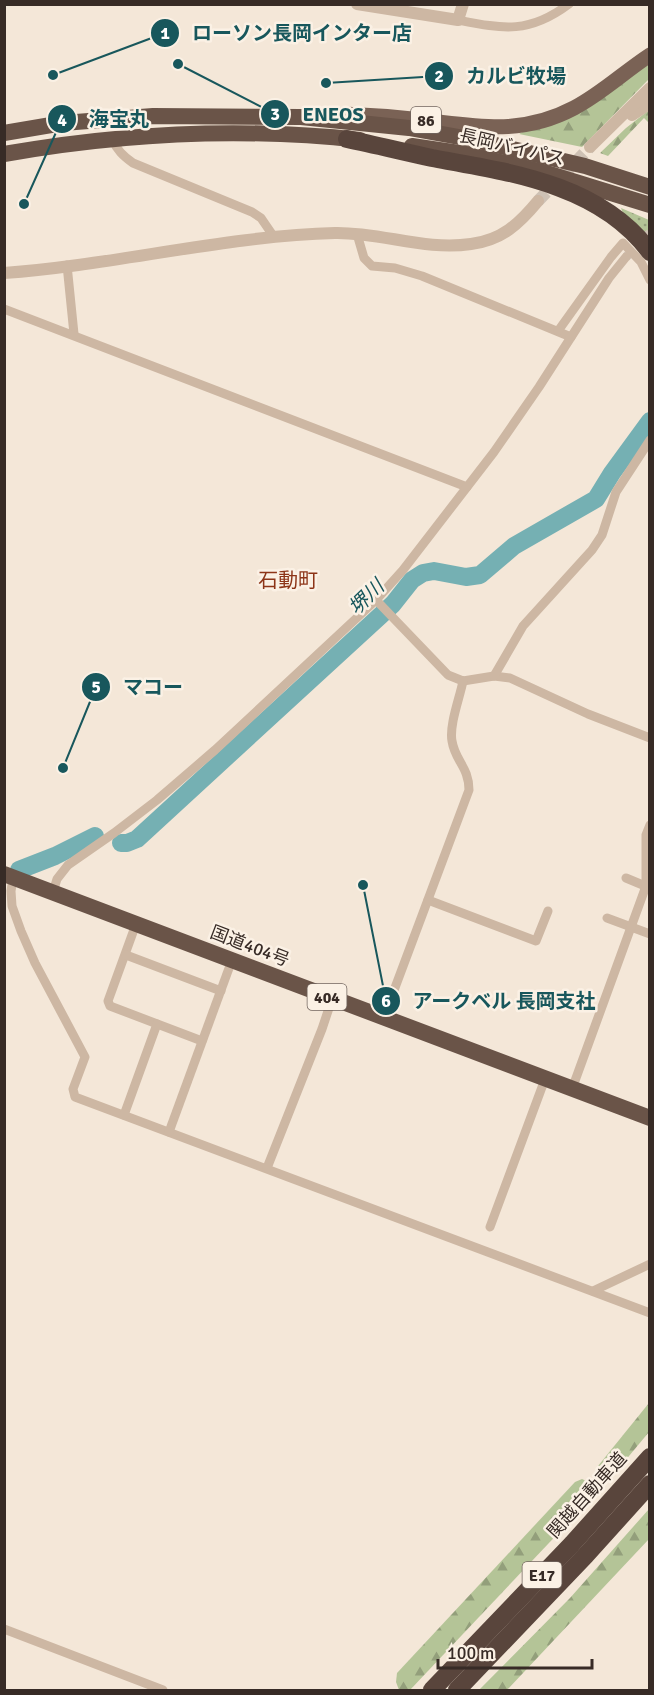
<svg xmlns="http://www.w3.org/2000/svg" width="654" height="1695" font-family="Signika,'Noto Sans JP',sans-serif">
<style>
.green{fill:url(#green-dots)}
.forest{fill:url(#forest-firs)}
.lines{fill:none;stroke-linecap:round;stroke-linejoin:round}
.river{stroke:#75b0b3;stroke-width:18}
.minor-tunnel{stroke:#cec1b4;stroke-width:9;stroke-dasharray:9 4.5;stroke-linecap:butt}
.tertiary-tunnel{stroke:#cec1b4;stroke-width:12;stroke-dasharray:12 6;stroke-linecap:butt}
.minor{stroke:#cdb7a3;stroke-width:9}
.tertiary{stroke:#cdb7a3;stroke-width:12}
.primary{stroke:#7a6255;stroke-width:15}
.trunk{stroke:#6a5448;stroke-width:16}
.motorway{stroke:#59453c;stroke-width:18}
.labels{text-anchor:middle;stroke-width:5;stroke-linejoin:round;paint-order:stroke}
.shield{fill:#fbf1e5;stroke:#72665f;stroke-width:1.5}
.shield-label{font-size:16px;font-weight:bold;fill:#372b26}
.street-label{font-size:18px;fill:#372b26;stroke:#fbf1e5}
.neighbourhood-label{font-size:20px;fill:#8d3518;stroke:#fbf1e5}
.water-label{font-size:20px;font-style:italic;fill:#18575c;stroke:#fbf1e5}
.leader{fill:none;stroke:#18575c;stroke-width:2}
.callout-dot{fill:#18575c;stroke:#fbf1e5;stroke-width:2}
.mark-label{font-size:18px;text-anchor:middle;font-weight:bold;fill:#fff}
.callout-label{font-size:20px;text-anchor:middle;font-weight:bold;fill:#18575c;stroke:#fbf1e5;stroke-width:5;stroke-linejoin:round;paint-order:stroke}
</style>
<defs>
<pattern id="green-dots" width="8" height="8" patternUnits="userSpaceOnUse" patternTransform="scale(1.5)"><rect width="8" height="8" fill="#b4c497"/><path d="M2 2h.1M6 6h.1" fill="none" stroke="#939f7b" stroke-width="1.8" stroke-linecap="round"/></pattern>
<pattern id="forest-firs" width="22" height="20" patternUnits="userSpaceOnUse" patternTransform="scale(1.5)"><rect width="22" height="20" fill="#b4c497"/><path d="M5 1l3.5 6h-7zM16 11l3.5 6h-7z" fill="#939f7b"/></pattern>
</defs>
<rect width="100%" height="100%" fill="#f4e7d8"/>
<path class="green" d="M621,208L649,220L650,243L624,216Z"/>
<g class="forest">
<path d="M649,60V79L582,147L519,134Z"/>
<path d="M649,110V123L644,118L608,156L600,153L626,128Z"/>
<path d="M649,1403V1432L609,1480L599,1473L598,1466Z"/>
<path d="M582,1479L601,1488L410,1690H399L396,1682L397,1673L575,1482Z"/>
<path d="M649,1509V1539L507,1690H479L570,1598Z"/>
</g>
<g class="lines">
<g class="river">
<path d="M121,843H127L137,839L393,604L412,580L423,573L434,571L466,577L480,575L514,546L596,499L612,473L650,421"/>
<path d="M19,870L55,856L95,836"/>
</g>
<path class="minor-tunnel" d="M626,257L650,233"/>
<path class="tertiary-tunnel" d="M538,201L590,147"/>
<g class="minor">
<path d="M458,20C504,29 529,34 569,4"/>
<path d="M112,139C117,150 123,156 133,163L252,212L261,218L274,237"/>
<path d="M357,234L364,258L372,266L395,268L422,276L571,337"/>
<path d="M67,265L74,334"/>
<path d="M4,309L467,487"/>
<path d="M558,331L611,257L623,243L641,262L650,280"/>
<path d="M376,600L448,675L463,681L494,676L510,678L588,714L650,738"/>
<path d="M494,676L523,626L592,550L602,535L616,492L650,440"/>
<path d="M13,878L11,891L12,906L21,931L35,963L85,1057L73,1089L75,1097L650,1313"/>
<path d="M626,878L650,888"/>
<path d="M53,892L57,879L68,865L114,833L157,800L215,750L376,600L403,570L494,452L539,387L609,278L626,257"/>
<path d="M428,900L536,941L548,911"/>
<path d="M607,918L650,934"/>
<path d="M136,924L108,1001L110,1006L202,1041"/>
<path d="M126,955L221,991"/>
<path d="M384,1017L469,790C469,767 455,761 452,741C449,725 460,697 463,681"/>
<path d="M572,1089L646,886V835L650,825"/>
<path d="M124,1115L157,1024"/>
<path d="M169,1132L232,960"/>
<path d="M267,1168L322,1029L332,999"/>
<path d="M490,1227L545,1079"/>
<path d="M593,1291L650,1264"/>
<path d="M4,1629L163,1690"/>
</g>
<g class="tertiary">
<path d="M357,4L458,20L463,4"/>
<path d="M632,115L650,103"/>
<path d="M590,147L650,88"/>
<path d="M4,273C115,265 224,236 335,233C381,232 425,251 471,244C502,240 519,224 538,201"/>
</g>
<path class="primary" d="M344,114C370,115 396,117 422,120C478,126 521,136 574,108C601,94 624,72 650,55"/>
<g class="trunk">
<path d="M4,133L63,123L153,116L301,117L409,128L470,139L585,166L650,187"/>
<path d="M412,146L466,154L543,172L650,205"/>
<path d="M4,154C122,133 241,127 360,140"/>
<path d="M4,874L650,1118"/>
</g>
<g class="motorway">
<path d="M347,139C376,145 404,152 432,158C509,172 600,184 650,252"/>
<path d="M432,1690L572,1544L650,1457"/>
<path d="M457,1690L586,1555L650,1484"/>
</g>
</g>
<g class="labels">
<g class="shield">
<rect x="411" y="107" width="30" height="26" rx="4.5"/>
<rect x="307.5" y="984" width="39" height="26" rx="4.5"/>
<rect x="522.5" y="1562" width="39" height="26" rx="4.5"/>
</g>
<g class="shield-label">
<text x="426" y="126">86</text>
<text x="327" y="1003">404</text>
<text x="542" y="1581">E17</text>
</g>
<g class="street-label">
<text transform="translate(512 147) rotate(13)" y="6">長岡バイパス</text>
<text transform="translate(250 946) rotate(21)" y="6">国道404号</text>
<text transform="translate(587 1495) rotate(-48)" y="6">関越自動車道</text>
</g>
<g class="neighbourhood-label">
<text x="288" y="587">石動町</text>
</g>
<g class="water-label">
<text transform="translate(366 597) rotate(-44)" y="7">堺川</text>
</g>
</g>
<path class="leader" d="M53 75L165 33M326 83L439 76M178 64L275 114M24 204L62 119M63 768L96 687M363 885L386 1001"/>
<g class="callout-dot">
<circle cx="53" cy="75" r="6"/>
<circle cx="326" cy="83" r="6"/>
<circle cx="178" cy="64" r="6"/>
<circle cx="24" cy="204" r="6"/>
<circle cx="63" cy="768" r="6"/>
<circle cx="363" cy="885" r="6"/>
<circle cx="165" cy="33" r="15"/>
<circle cx="439" cy="76" r="15"/>
<circle cx="275" cy="114" r="15"/>
<circle cx="62" cy="119" r="15"/>
<circle cx="96" cy="687" r="15"/>
<circle cx="386" cy="1001" r="15"/>
</g>
<g class="mark-label">
<text x="165" y="39">1</text>
<text x="439" y="82">2</text>
<text x="275" y="120">3</text>
<text x="62" y="126">4</text>
<text x="96" y="693">5</text>
<text x="386" y="1007">6</text>
</g>
<g class="callout-label">
<text x="302" y="40">ローソン長岡インター店</text>
<text x="516" y="83">カルビ牧場</text>
<text x="333" y="121">ENEOS</text>
<text x="119" y="126">海宝丸</text>
<text x="153" y="694">マコー</text>
<text x="504" y="1008">アークベル 長岡支社</text>
</g>
<rect width="654" height="1695" fill="none" stroke="#372b26" stroke-width="12"/>
<path d="M438 1659v9h154v-9" fill="none" stroke="#372b26" stroke-width="3"/>
<text x="447" y="1659" font-size="18" fill="#372b26" stroke="#fbf1e5" stroke-width="4.5" paint-order="stroke">100 m</text>
</svg>
